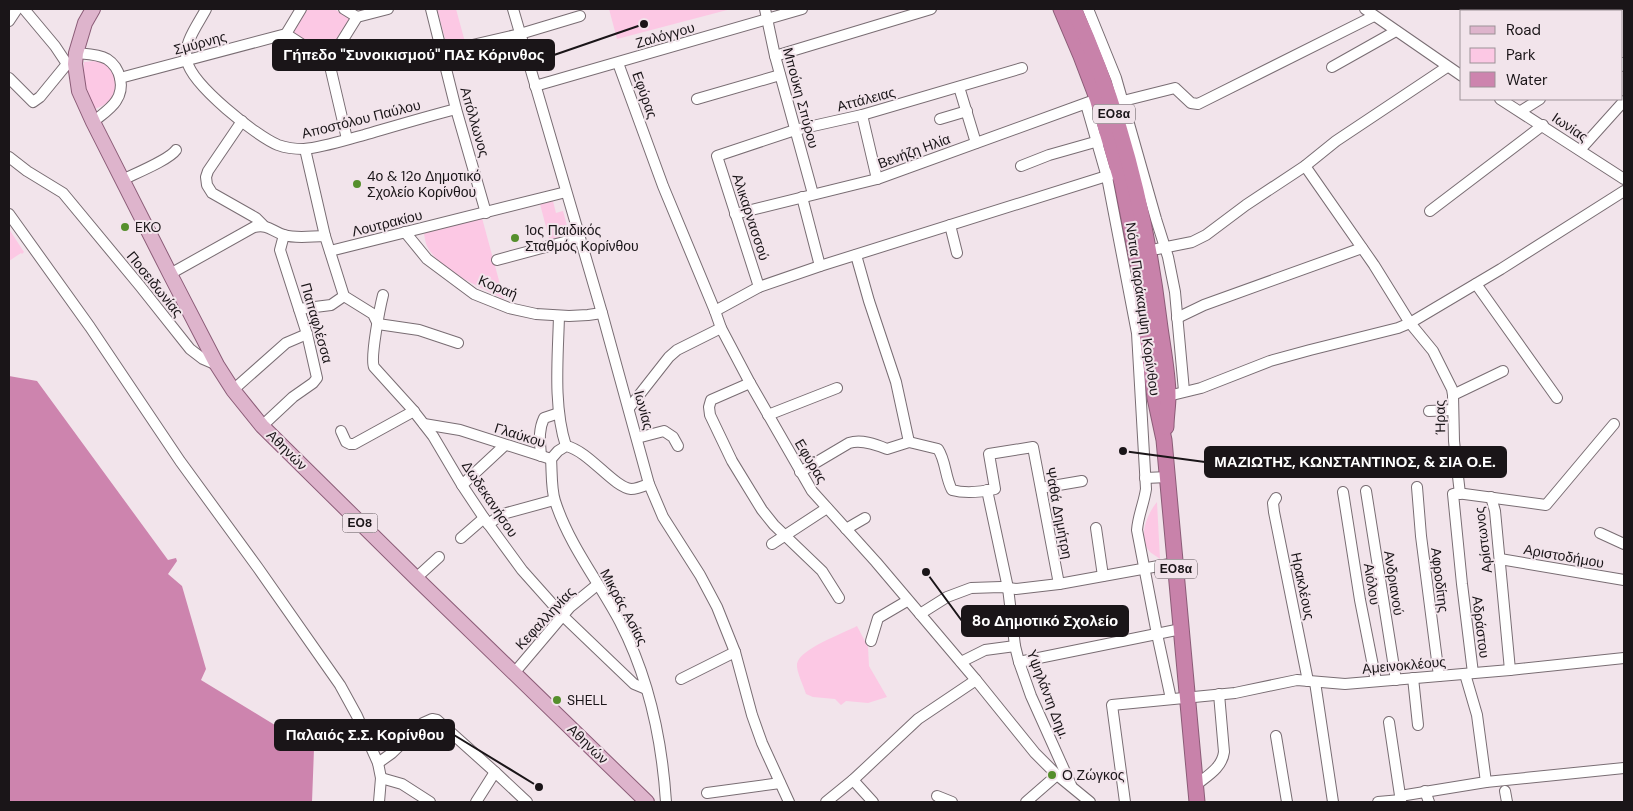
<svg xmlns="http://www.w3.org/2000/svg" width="1633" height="811" font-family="'DM Sans',sans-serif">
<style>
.green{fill:#fcc8e4}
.water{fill:#cd84ae}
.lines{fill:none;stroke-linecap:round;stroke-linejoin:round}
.minor-casing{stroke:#796d73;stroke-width:12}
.major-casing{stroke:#8b5c77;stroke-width:16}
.highway-casing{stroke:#8b5c77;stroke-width:17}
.minor{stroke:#fff;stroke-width:10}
.major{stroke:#deb4cc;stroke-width:14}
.highway{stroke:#c882aa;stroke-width:15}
.poi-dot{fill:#558f2c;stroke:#f2e4eb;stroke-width:2}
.labels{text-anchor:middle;stroke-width:4;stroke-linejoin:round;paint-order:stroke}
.shield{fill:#f2e4eb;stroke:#5b5357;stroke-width:1}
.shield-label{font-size:12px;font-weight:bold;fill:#1a1518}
.street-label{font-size:14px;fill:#1a1518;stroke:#f2e4eb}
.poi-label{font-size:14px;fill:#1a1518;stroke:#f2e4eb;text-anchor:start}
.leader{fill:none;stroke:#1a1518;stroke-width:2}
.callout-dot{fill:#1a1518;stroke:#f2e4eb;stroke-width:2}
.callout{fill:#1a1518;stroke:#1a1518;stroke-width:2}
.callout-label{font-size:15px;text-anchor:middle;font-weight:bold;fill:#fff}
</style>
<rect width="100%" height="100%" fill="#f2e4eb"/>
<g class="green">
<path d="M307,9H334L350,18L327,54L292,32Z"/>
<path d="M437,9H456L465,42L447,46Z"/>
<path d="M609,9H731L617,39Z"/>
<path d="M96,61C114,64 123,87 109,101C106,105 99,107 95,109C88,94 82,79 84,62Z"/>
<path d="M553,201L556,213L563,211L570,237L550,242L540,204Z"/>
<path d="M482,218L504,299C481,288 438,269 427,246C425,242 425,238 424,234L430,230Z"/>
<path d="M9,229L24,252L22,254L21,253L9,261Z"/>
<path d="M1157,502L1160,559C1157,557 1153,554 1150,552C1137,538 1147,514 1157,502Z"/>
<path d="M857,626L868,647L869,666L887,697L868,703L846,701L841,705L835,699L813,697L806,694C804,687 796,671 797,664C799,649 844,633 857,626Z"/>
</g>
<path class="water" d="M9,376L37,381L168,560L176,558L177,561L168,574L182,586L206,669L201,680L314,749L312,802H9Z"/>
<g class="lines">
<defs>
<g id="minor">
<path d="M24,9L55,46L67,64"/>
<path d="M206,9C199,23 182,44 187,61C192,85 256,136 278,145C286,148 296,149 304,149C324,147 345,140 364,135C395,126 425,117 456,109"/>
<path d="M344,9L357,17"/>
<path d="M431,9L456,109L486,213"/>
<path d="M513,9L602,313L649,484L663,517L700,575L717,607L735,652L752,715L762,743L789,802"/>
<path d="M765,9L775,56L813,194"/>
<path d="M1088,9L1116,78L1156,219L1168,257L1175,292L1184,391"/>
<path d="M1365,9L1462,76"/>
<path d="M1584,9L1587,11"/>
<path d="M357,17L388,9"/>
<path d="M9,21L17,9"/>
<path d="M286,34L329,62L357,17"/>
<path d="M286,34L301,9"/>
<path d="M442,52L520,34L580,16"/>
<path d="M76,53C85,54 98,54 107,59C121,68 125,88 116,101C111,109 100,116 93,122"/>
<path d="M775,56L931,9"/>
<path d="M329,62L347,139"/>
<path d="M618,63L663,186L715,311L721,328L750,383L812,491L876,562L976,680L1035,753L1057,775L1090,802"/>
<path d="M1622,63L1624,66"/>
<path d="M1332,67L1396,31"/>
<path d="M9,78L33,102L40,97L67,64"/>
<path d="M120,78L286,34"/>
<path d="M535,86L802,9"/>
<path d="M959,87L976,143"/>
<path d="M697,99L780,75"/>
<path d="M1500,99L1624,179"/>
<path d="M1119,102L1175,88L1191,103L1198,104L1374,16"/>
<path d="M1086,104L1107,177L1137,333L1146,489C1144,503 1138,516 1137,530L1157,634L1171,699"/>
<path d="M1521,111L1540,99"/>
<path d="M862,115L877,179"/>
<path d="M940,119L967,111"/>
<path d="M242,121L208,171L206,177L207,185L212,193L256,218L263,225"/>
<path d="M305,149L325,236L344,296L373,314L378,324L419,330L458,343"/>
<path d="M1580,150L1624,101"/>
<path d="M9,157L27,171L63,193L140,286L190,349L203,359L217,365"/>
<path d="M1021,166L1049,155L1102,140"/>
<path d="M1305,166L1374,265L1410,323L1433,351L1452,389L1453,395L1454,441L1460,494"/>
<path d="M122,180C134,174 169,160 176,150"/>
<path d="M802,197L820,266"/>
<path d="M1430,211L1543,125"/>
<path d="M9,214L90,327L180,461L258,568L340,685L357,716L378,763L381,778L379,802"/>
<path d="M735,214L877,179L1092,101"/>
<path d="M950,225L957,253"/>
<path d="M405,232L427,259L474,294L509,308L536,314L569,316L588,315L602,313"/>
<path d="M1157,249L1192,242L1206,235L1246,205L1305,166L1336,141L1447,67"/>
<path d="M330,251L566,192"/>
<path d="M856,255L869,301L896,382L909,442"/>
<path d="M497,260L579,238"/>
<path d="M170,274L254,227C269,224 271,231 284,235C297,239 312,236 325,236"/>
<path d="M1476,284L1557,398"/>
<path d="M759,287L717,156L795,130L862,115L1022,68"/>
<path d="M383,295C380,307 370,358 374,367L412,409L433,436L462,485L484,518L522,570L563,616L634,684L646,689"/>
<path d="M299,309L331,305L344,296"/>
<path d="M715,311L759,287L820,266L1113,174"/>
<path d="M559,316C558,357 553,406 566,446"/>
<path d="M1177,318L1204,305L1362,248"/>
<path d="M750,383L711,400L709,407L710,415L732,461L762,510L774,525L822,571L839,598"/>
<path d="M233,390L286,343L307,334"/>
<path d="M1453,395L1503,371"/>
<path d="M1168,396L1201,388L1270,361L1310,350L1398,328L1410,323L1501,269L1624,191"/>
<path d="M629,408L669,357L677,350L721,328"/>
<path d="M1429,411L1453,410"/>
<path d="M768,415L837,388"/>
<path d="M424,424L460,430L551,459"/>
<path d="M262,426L293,397L313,383L317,378L307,334L280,250L284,235"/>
<path d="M341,431L346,442L350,444H354L414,411"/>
<path d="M637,438L664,431L673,437L678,446"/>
<path d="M541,456C540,442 538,431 544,418L559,413"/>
<path d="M551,459C552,472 551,489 555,501C569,545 599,582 620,622C648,676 662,741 666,802"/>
<path d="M551,459L558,451L566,446C589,451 613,487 631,489C637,489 644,486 649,484"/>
<path d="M800,472L849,443C861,439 875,444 887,449L909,442L938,449C946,461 945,477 952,490C966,494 981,492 995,489L989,454L1033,447L1059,584"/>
<path d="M1145,478L1168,477"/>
<path d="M462,485L505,445"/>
<path d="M1417,487L1421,536L1439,676"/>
<path d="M1041,488L1082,481"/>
<path d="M987,490L1008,588L1015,646L1019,662L1031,696L1071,785"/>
<path d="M1366,491L1396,680"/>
<path d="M1343,492L1360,600L1376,681"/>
<path d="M1491,497L1495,511L1510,670"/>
<path d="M1276,498L1273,503L1274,512L1308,681"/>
<path d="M488,524L503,514L554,500"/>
<path d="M1096,528L1103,576"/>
<path d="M846,529L865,518"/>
<path d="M1600,533L1624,544"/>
<path d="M461,538L484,518"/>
<path d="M772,544L827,508"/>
<path d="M1500,559L1624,580"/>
<path d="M416,578L439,557"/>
<path d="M920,614L947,597L971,588L1001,587L1016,589L1059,584L1175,563"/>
<path d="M871,641L878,618L907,601"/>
<path d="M961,662L985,650L1015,646"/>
<path d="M1019,662L1181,629"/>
<path d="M515,672L570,607L597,585"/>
<path d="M1473,673L1462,584L1453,494L1457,493L1546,505L1614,424"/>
<path d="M1465,674L1477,715L1486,782"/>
<path d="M1413,678L1418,725"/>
<path d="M681,679L735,652"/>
<path d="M1315,682L1333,802"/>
<path d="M1389,722L1401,802"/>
<path d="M1276,736L1287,802"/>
<path d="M378,763L392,753L423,723L432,719L437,720L495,772L527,802"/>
<path d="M381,778L402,784L430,802"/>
<path d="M853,780L873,802"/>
<path d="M1196,785C1207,776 1222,768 1224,752L1219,694"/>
<path d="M1425,791L1429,802"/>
<path d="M1505,791L1507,802"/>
<path d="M707,793L780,783"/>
<path d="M937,796L952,802"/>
<path d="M1400,796L1486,782L1624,768"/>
<path d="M476,802L495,772"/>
<path d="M826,802L853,780L918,719L976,680"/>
<path d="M1026,802L1057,775"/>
<path d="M1125,802L1112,705L1235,693L1297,680L1345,684L1510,670L1624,658"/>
<path d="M1378,802L1401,800"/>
</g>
<path id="major" d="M93,9L85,23L76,53L75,64L79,91L93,122L170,274L217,365L233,390L262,426L416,578L647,802"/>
<g id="highway">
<path d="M1061,9L1081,56L1097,98L1122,183L1139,269L1155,398L1164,440L1197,802"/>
<path d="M1074,9C1119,107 1146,213 1159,320C1162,345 1168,372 1168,396C1168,406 1166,417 1166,427"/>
</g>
</defs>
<use href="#minor" class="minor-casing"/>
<use href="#major" class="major-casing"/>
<use href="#highway" class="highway-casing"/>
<use href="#minor" class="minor"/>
<use href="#major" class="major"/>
<use href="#highway" class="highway"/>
</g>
<g class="poi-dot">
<circle cx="357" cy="184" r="5"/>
<circle cx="125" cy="227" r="5"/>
<circle cx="515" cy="238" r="5"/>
<circle cx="557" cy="700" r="5"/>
<circle cx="1052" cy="775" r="5"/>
</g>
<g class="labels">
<g class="shield">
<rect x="1093" y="104.5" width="42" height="19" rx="4"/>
<rect x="342.5" y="513.5" width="35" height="19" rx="4"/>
<rect x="1155" y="559.5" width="42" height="19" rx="4"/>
</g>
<g class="shield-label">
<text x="1114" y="118">ΕΟ8α</text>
<text x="360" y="527">ΕΟ8</text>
<text x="1176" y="573">ΕΟ8α</text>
</g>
<g class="street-label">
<text transform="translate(665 35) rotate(-16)" y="5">Ζαλόγγου</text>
<text transform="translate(200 43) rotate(-15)" y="5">Σμύρνης</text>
<text transform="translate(645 95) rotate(70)" y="5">Εφύρας</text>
<text transform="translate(801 98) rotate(75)" y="5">Μπούκη Σπύρου</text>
<text transform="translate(866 99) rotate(-15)" y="5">Αττάλειας</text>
<text transform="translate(361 119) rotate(-14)" y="5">Αποστόλου Παύλου</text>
<text transform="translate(475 122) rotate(74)" y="5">Απόλλωνος</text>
<text transform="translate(1570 127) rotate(34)" y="5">Ιωνίας</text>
<text transform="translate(914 151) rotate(-20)" y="5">Βενήζη Ηλία</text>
<text transform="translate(751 217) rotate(72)" y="5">Αλικαρνασσού</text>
<text transform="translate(387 223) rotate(-14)" y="5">Λουτρακίου</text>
<text transform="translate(155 284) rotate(51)" y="5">Ποσειδωνίας</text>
<text transform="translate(498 287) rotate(23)" y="5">Κοραή</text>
<text transform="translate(1143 309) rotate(82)" y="5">Νότια Παράκαμψη Κορίνθου</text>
<text transform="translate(317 323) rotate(74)" y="5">Παπαφλέσσα</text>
<text transform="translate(644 410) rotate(75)" y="5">Ιωνίας</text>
<text transform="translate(1440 417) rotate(-91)" y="5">Ήρας</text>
<text transform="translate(520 435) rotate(17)" y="5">Γλαύκου</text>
<text transform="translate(287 450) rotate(45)" y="5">Αθηνών</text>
<text transform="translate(811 461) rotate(59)" y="5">Εφύρας</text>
<text transform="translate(490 499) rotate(56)" y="5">Δωδεκανήσου</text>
<text transform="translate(1059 513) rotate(79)" y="5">Ψαθά Δημήτρη</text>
<text transform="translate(1483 540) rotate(-97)" y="5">Αρίστωνος</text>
<text transform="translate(1564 556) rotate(10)" y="5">Αριστοδήμου</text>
<text transform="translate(1440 580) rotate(83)" y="5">Αφροδίτης</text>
<text transform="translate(1394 583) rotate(81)" y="5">Ανδριανού</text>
<text transform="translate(1372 584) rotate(81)" y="5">Αιόλου</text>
<text transform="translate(1303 586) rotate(78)" y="5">Ηρακλέους</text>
<text transform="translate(624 607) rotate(62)" y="5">Μικράς Ασίας</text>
<text transform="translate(545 618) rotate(-47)" y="5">Κεφαλληνίας</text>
<text transform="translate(1481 627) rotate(83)" y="5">Αδράστου</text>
<text transform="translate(1404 665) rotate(-5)" y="5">Αμεινοκλέους</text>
<text transform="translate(1048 694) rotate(69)" y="5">Υψηλάντη Δημ.</text>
<text transform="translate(588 744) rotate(44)" y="5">Αθηνών</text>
</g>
<g class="poi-label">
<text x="367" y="181">4ο &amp; 12ο Δημοτικό<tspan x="367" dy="16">Σχολείο Κορίνθου</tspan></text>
<text x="135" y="232">EKO</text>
<text x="525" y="235">1ος Παιδικός<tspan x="525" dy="16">Σταθμός Κορίνθου</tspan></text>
<text x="567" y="705">SHELL</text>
<text x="1062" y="780">Ο Ζώγκος</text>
</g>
</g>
<path class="leader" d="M644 24L554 55M1123 451L1205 462M926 572L962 621M539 787L454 735"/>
<g class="callout-dot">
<circle cx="644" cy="24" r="5"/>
<circle cx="1123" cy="451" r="5"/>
<circle cx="926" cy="572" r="5"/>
<circle cx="539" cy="787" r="5"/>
</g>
<g class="callout">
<rect x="273" y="40" width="281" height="30" rx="5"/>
<rect x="1205" y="447" width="301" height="30" rx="5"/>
<rect x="962" y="606" width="166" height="30" rx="5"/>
<rect x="275" y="720" width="179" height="30" rx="5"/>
</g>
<g class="callout-label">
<text x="414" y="60">Γήπεδο "Συνοικισμού" ΠΑΣ Κόρινθος</text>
<text x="1355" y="467">ΜΑΖΙΩΤΗΣ, ΚΩΝΣΤΑΝΤΙΝΟΣ, &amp; ΣΙΑ Ο.Ε.</text>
<text x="1045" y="626">8ο Δημοτικό Σχολείο</text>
<text x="365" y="740">Παλαιός Σ.Σ. Κορίνθου</text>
</g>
<rect width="1633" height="811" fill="none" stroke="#1a1518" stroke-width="20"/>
<rect x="1460" y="10" width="162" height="90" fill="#f2e4eb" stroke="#9c9197"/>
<rect x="1470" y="26" width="25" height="8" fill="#deb4cc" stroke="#9c9197"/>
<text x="1506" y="35" font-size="15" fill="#1a1518">Road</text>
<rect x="1470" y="48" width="25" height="15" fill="#fcc8e4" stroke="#9c9197"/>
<text x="1506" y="60" font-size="15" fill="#1a1518">Park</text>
<rect x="1470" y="72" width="25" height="15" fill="#cd84ae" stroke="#9c9197"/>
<text x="1506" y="85" font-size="15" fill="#1a1518">Water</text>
</svg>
